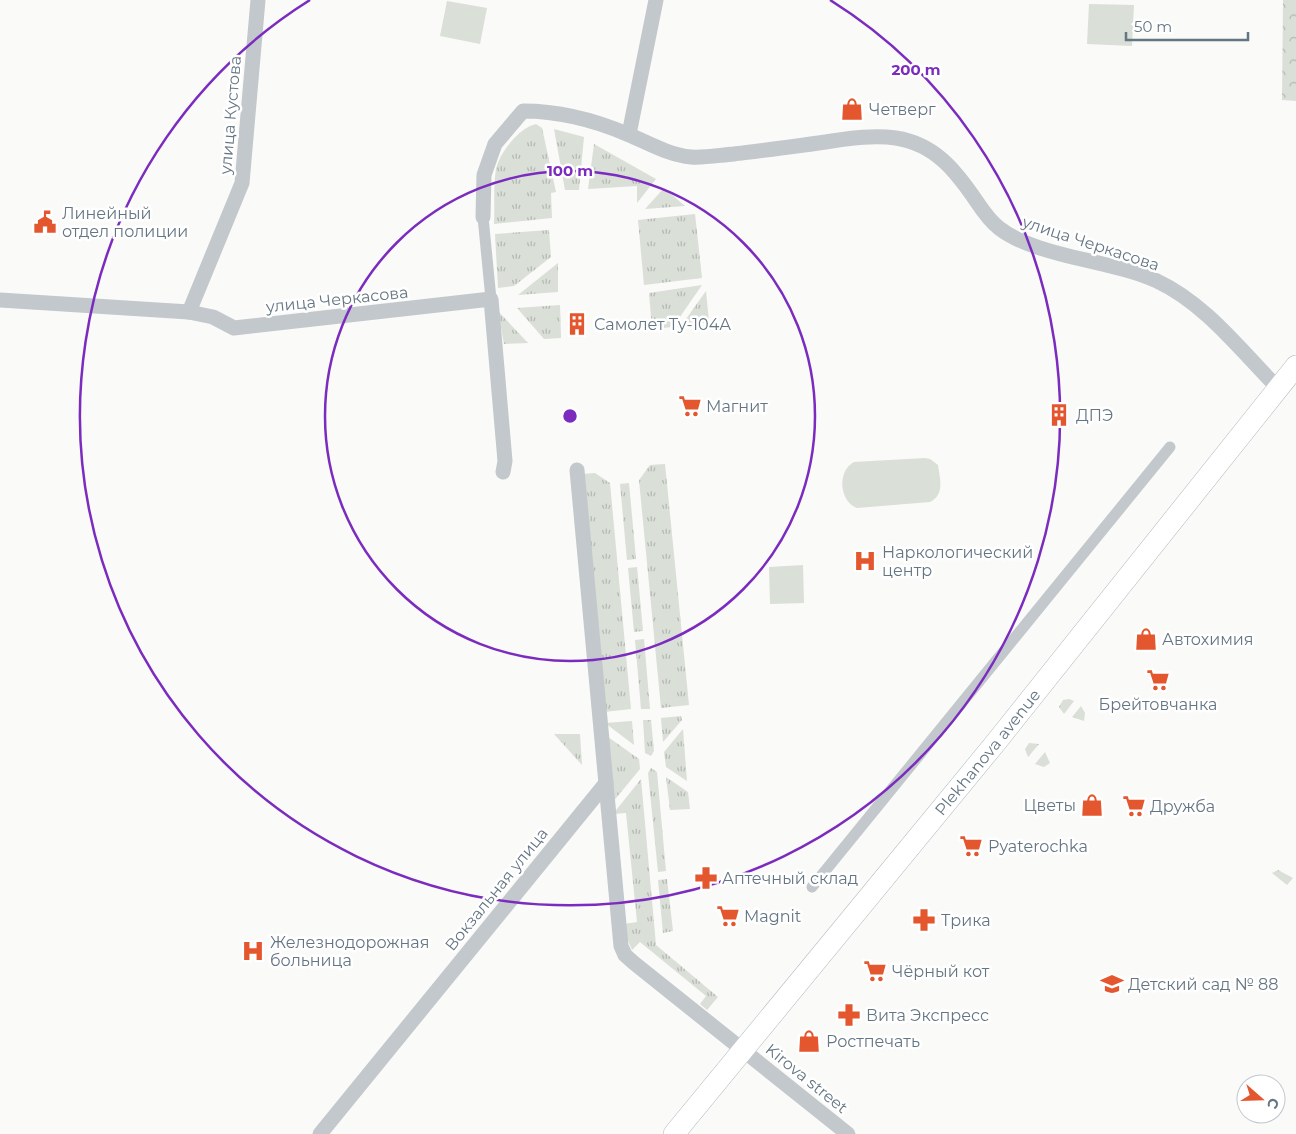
<svg xmlns="http://www.w3.org/2000/svg" width="1296" height="1134" font-family="Montserrat,sans-serif">
<style>
.grass{fill:url(#grass-tufts)}
.forest{fill:url(#forest-crowns)}
.park{fill:#dadfd7}
.lines{fill:none;stroke-linecap:round;stroke-linejoin:round}
.secondary-casing{stroke:#b3babf;stroke-width:22}
.pedestrian{stroke:#c3c8cc;stroke-width:11}
.minor{stroke:#c3c8cc;stroke-width:15}
.secondary{stroke:#fff;stroke-width:21}
.ring{fill:none;stroke:#7b2cbf;stroke-width:2.5}
.labels{text-anchor:middle;stroke-width:5;stroke-linejoin:round;paint-order:stroke}
.poi-label{font-size:16px;fill:#657683;stroke:#fff;text-anchor:start}
.street-label{font-size:16px;fill:#657683;stroke:#fff}
.centre{fill:#7b2cbf;stroke:#fff;stroke-width:2.5}
.ring-label{font-size:15px;text-anchor:middle;font-weight:bold;fill:#7b2cbf;stroke:#fff;stroke-width:5;stroke-linejoin:round;paint-order:stroke}
</style>
<defs>
<pattern id="grass-tufts" width="24" height="20" patternUnits="userSpaceOnUse" patternTransform="scale(1.25)"><rect width="24" height="20" fill="#dadfd7"/><path d="M3 7l-1-3M5 7V3M7 7l1-3M15 17l-1-3M17 17v-4M19 17l1-3" fill="none" stroke="#b4b9b4"/></pattern>
<pattern id="forest-crowns" width="20" height="18" patternUnits="userSpaceOnUse" patternTransform="scale(1.25)"><rect width="20" height="18" fill="#dadfd7"/><path d="M2 6a3 3 0 1 1 6 0M12 15a3 3 0 1 1 6 0" fill="none" stroke="#b4b9b4"/></pattern>
</defs>
<rect width="100%" height="100%" fill="#fafaf8"/>
<g class="grass">
<path d="M536,124L542,128L556,192L551,193L552,218L494,224C495,206 493,187 496,169C500,152 519,128 536,124Z"/>
<path d="M554,129L584,137L579,190H565Z"/>
<path d="M594,144L656,179L637,203V186L588,189Z"/>
<path d="M664,188L685,206L645,209Z"/>
<path d="M695,214L702,278L644,285L638,220Z"/>
<path d="M549,230L551,257L514,286L498,288L495,234Z"/>
<path d="M558,263V292L518,295Z"/>
<path d="M702,285L673,327L652,329L649,293Z"/>
<path d="M706,291L709,322L681,326Z"/>
<path d="M560,305L561,338L544,339L517,308Z"/>
<path d="M498,311L528,343L504,344Z"/>
<path d="M665,464L689,705L661,708L639,480L650,465Z"/>
<path d="M595,473L610,483L631,709L604,712L582,474Z"/>
<path d="M629,483L636,559L627,560L620,484Z"/>
<path d="M637,567L643,631L634,632L628,568Z"/>
<path d="M644,639L650,709H641L635,640Z"/>
<path d="M1069,699L1074,701L1064,714L1059,707L1063,700Z"/>
<path d="M1081,706L1085,713L1084,721L1072,717Z"/>
<path d="M681,716L682,720L663,742L661,718Z"/>
<path d="M643,720H651L654,751L651,756L645,753Z"/>
<path d="M632,721L634,745L605,723Z"/>
<path d="M683,729L687,781L666,767L664,752Z"/>
<path d="M554,734H580L582,765Z"/>
<path d="M608,737L639,759L640,769L612,803Z"/>
<path d="M1029,743L1039,744L1028,757L1025,749Z"/>
<path d="M1045,752L1050,763L1044,767L1035,764Z"/>
<path d="M651,768L657,772L666,871L658,872L648,773Z"/>
<path d="M666,777L688,792L690,809L670,810Z"/>
<path d="M641,779L656,945L718,997L707,1010L700,1004L706,996L640,942L632,950L626,936L624,924L637,922L626,813L613,814Z"/>
<path d="M1278,870L1293,878L1287,885L1272,873Z"/>
<path d="M667,879L673,931L663,933L658,880Z"/>
</g>
<path class="forest" d="M1283,0H1296V101L1282,100Z"/>
<g class="park">
<path d="M447,1L487,8L480,44L440,36Z"/>
<path d="M1089,4L1134,5L1132,46L1087,44Z"/>
<path d="M925,458L930,459L938,465C940,480 945,494 930,502L857,508C839,501 837,471 854,462Z"/>
<path d="M803,565L804,603L770,604L769,567Z"/>
</g>
<g class="lines">
<defs>
<g id="secondary">
<path id="s1" d="M674,1134L997,741L1296,366"/>
</g>
</defs>
<use href="#secondary" class="secondary-casing"/>
<g class="pedestrian">
<path d="M483,217L491,299"/>
<path d="M812,887L1170,447"/>
</g>
<g class="minor">
<path d="M629,134L656,0"/>
<path d="M483,217L484,175L495,144L523,111C559,111 594,120 627,134C647,142 668,155 691,157C705,158 720,155 734,154C766,150 799,146 832,141C852,138 874,135 896,138C935,144 956,171 977,202C983,211 990,221 999,228C1036,257 1112,260 1157,281C1206,304 1241,351 1278,388"/>
<path d="M0,300L189,312L213,317L234,328L491,299L505,461L503,472"/>
<path d="M189,312L242,183L258,0"/>
<path d="M577,470L621,946L625,955L634,963L848,1134"/>
<path d="M320,1134L606,783"/>
</g>
<use href="#secondary" class="secondary"/>
</g>
<g class="ring">
<circle cx="570" cy="416" r="245"/>
<path d="M830 0A490 490 0 1 1 310 0"/>
</g>
<defs>
<symbol id="shop-bare" viewBox="-9 -9 18 18"><path d="M-5-2.5h2.3a2.7 3.5 0 0 1 5.4 0H5L5.5 6h-11ZM-1.5-2.5h3a1.5 2.3 0 0 0-3 0Z" fill="#e4572e" stroke="#fff" stroke-width="2.5" paint-order="stroke"/></symbol>
<symbol id="civic-bare" viewBox="-9 -9 18 18"><path d="M-.6-6.5H3V-4.5H.6V-3L4-1V1h2V6H-6V1h2V-1L-.6-3ZM-1.2 2.5V6h2.4V2.5Z" fill="#e4572e" stroke="#fff" stroke-width="2.5" paint-order="stroke"/></symbol>
<symbol id="building-bare" viewBox="-9 -9 18 18"><path d="M-4-6H4V6H1V3H-1V6H-4ZM-2.5-4.3h1.7v1.8h-1.7ZM.8-4.3h1.7v1.8H.8ZM-2.5-1h1.7V.8h-1.7ZM.8-1h1.7V.8H.8Z" fill="#e4572e" stroke="#fff" stroke-width="2.5" paint-order="stroke"/></symbol>
<symbol id="supermarket-bare" viewBox="-9 -9 18 18"><path d="M-6-5.5h2.5l.6 2H6L4.5 2H-2.5L-4.4-4H-6ZM-1.5 3.2a1.3 1.3 0 1 0 .1 0ZM3 3.2a1.3 1.3 0 1 0 .1 0Z" fill="#e4572e" stroke="#fff" stroke-width="2.5" paint-order="stroke"/></symbol>
<symbol id="hospital-bare" viewBox="-9 -9 18 18"><path d="M-5-5h3v3.5h4V-5h3V5h-3V1.5h-4V5h-3Z" fill="#e4572e" stroke="#fff" stroke-width="2.5" paint-order="stroke"/></symbol>
<symbol id="pharmacy-bare" viewBox="-9 -9 18 18"><path d="M-2-6h4v4h4v4h-4v4h-4v-4h-4v-4h4Z" fill="#e4572e" stroke="#fff" stroke-width="2.5" paint-order="stroke"/></symbol>
<symbol id="school-bare" viewBox="-9 -9 18 18"><path d="M0-5L7-2L0 1L-7-2ZM-4 1L0 2.5L4 1V4Q0 6-4 4Z" fill="#e4572e" stroke="#fff" stroke-width="2.5" paint-order="stroke"/></symbol>
</defs>
<g fill-rule="evenodd">
<use href="#shop-bare" x="836" y="93" width="32" height="32"/>
<use href="#civic-bare" x="29" y="206" width="32" height="32"/>
<use href="#building-bare" x="561" y="308" width="32" height="32"/>
<use href="#supermarket-bare" x="674" y="390" width="32" height="32"/>
<use href="#building-bare" x="1043" y="399" width="32" height="32"/>
<use href="#hospital-bare" x="849" y="545" width="32" height="32"/>
<use href="#shop-bare" x="1130" y="623" width="32" height="32"/>
<use href="#supermarket-bare" x="1142" y="664" width="32" height="32"/>
<use href="#shop-bare" x="1076" y="789" width="32" height="32"/>
<use href="#supermarket-bare" x="1118" y="790" width="32" height="32"/>
<use href="#supermarket-bare" x="955" y="830" width="32" height="32"/>
<use href="#pharmacy-bare" x="690" y="862" width="32" height="32"/>
<use href="#supermarket-bare" x="712" y="900" width="32" height="32"/>
<use href="#pharmacy-bare" x="908" y="904" width="32" height="32"/>
<use href="#hospital-bare" x="237" y="935" width="32" height="32"/>
<use href="#supermarket-bare" x="859" y="955" width="32" height="32"/>
<use href="#school-bare" x="1096" y="968" width="32" height="32"/>
<use href="#pharmacy-bare" x="833" y="999" width="32" height="32"/>
<use href="#shop-bare" x="793" y="1025" width="32" height="32"/>
</g>
<g class="labels">
<g class="poi-label">
<text x="869" y="115">Четверг</text>
<text x="62" y="219">Линейный<tspan x="62" dy="18">отдел полиции</tspan></text>
<text x="594" y="330">Самолет Ту-104А</text>
<text x="706" y="412">Магнит</text>
<text x="1076" y="421">ДПЭ</text>
<text x="882" y="558">Наркологический<tspan x="882" dy="18">центр</tspan></text>
<text x="1162" y="645">Автохимия</text>
<text x="1158" y="710" text-anchor="middle">Брейтовчанка</text>
<text x="1076" y="811" text-anchor="end">Цветы</text>
<text x="1150" y="812">Дружба</text>
<text x="988" y="852">Pyaterochka</text>
<text x="722" y="884">Аптечный склад</text>
<text x="744" y="922">Magnit</text>
<text x="941" y="926">Трика</text>
<text x="270" y="948">Железнодорожная<tspan x="270" dy="18">больница</tspan></text>
<text x="892" y="977">Чёрный кот</text>
<text x="1128" y="990">Детский сад № 88</text>
<text x="866" y="1021">Вита Экспресс</text>
<text x="826" y="1047">Ростпечать</text>
</g>
<g class="street-label">
<text transform="translate(230 115) rotate(-85)" y="6">улица Кустова</text>
<text transform="translate(1091 243) rotate(18)" y="6">улица Черкасова</text>
<text transform="translate(337 299) rotate(-6)" y="6">улица Черкасова</text>
<text dy="6" stroke="none"><textPath href="#s1" startOffset="494">Plekhanova avenue</textPath></text>
<text transform="translate(496 889) rotate(-51)" y="6">Вокзальная улица</text>
<text transform="translate(807 1078) rotate(39)" y="6">Kirova street</text>
</g>
</g>
<circle cx="570" cy="416" r="8" class="centre"/>
<g class="ring-label">
<text x="916" y="75">200 m</text>
<text x="570" y="176">100 m</text>
</g>
<g transform="translate(1261 1099) rotate(110)"><circle r="24" fill="#ffffff" stroke="#c1c8cd"/>
<path d="M0-4L9 19L0 12L-9 19Z" fill="#e4572e"/>
<text y="-8" font-size="14" font-weight="bold" text-anchor="middle" fill="#657683">С</text>
</g>
<path d="M1126 32v8h122v-8" fill="none" stroke="#657683" stroke-width="2.5"/>
<text x="1134" y="32" font-size="15" fill="#657683" stroke="#ffffff" stroke-width="4" paint-order="stroke">50 m</text>
</svg>
